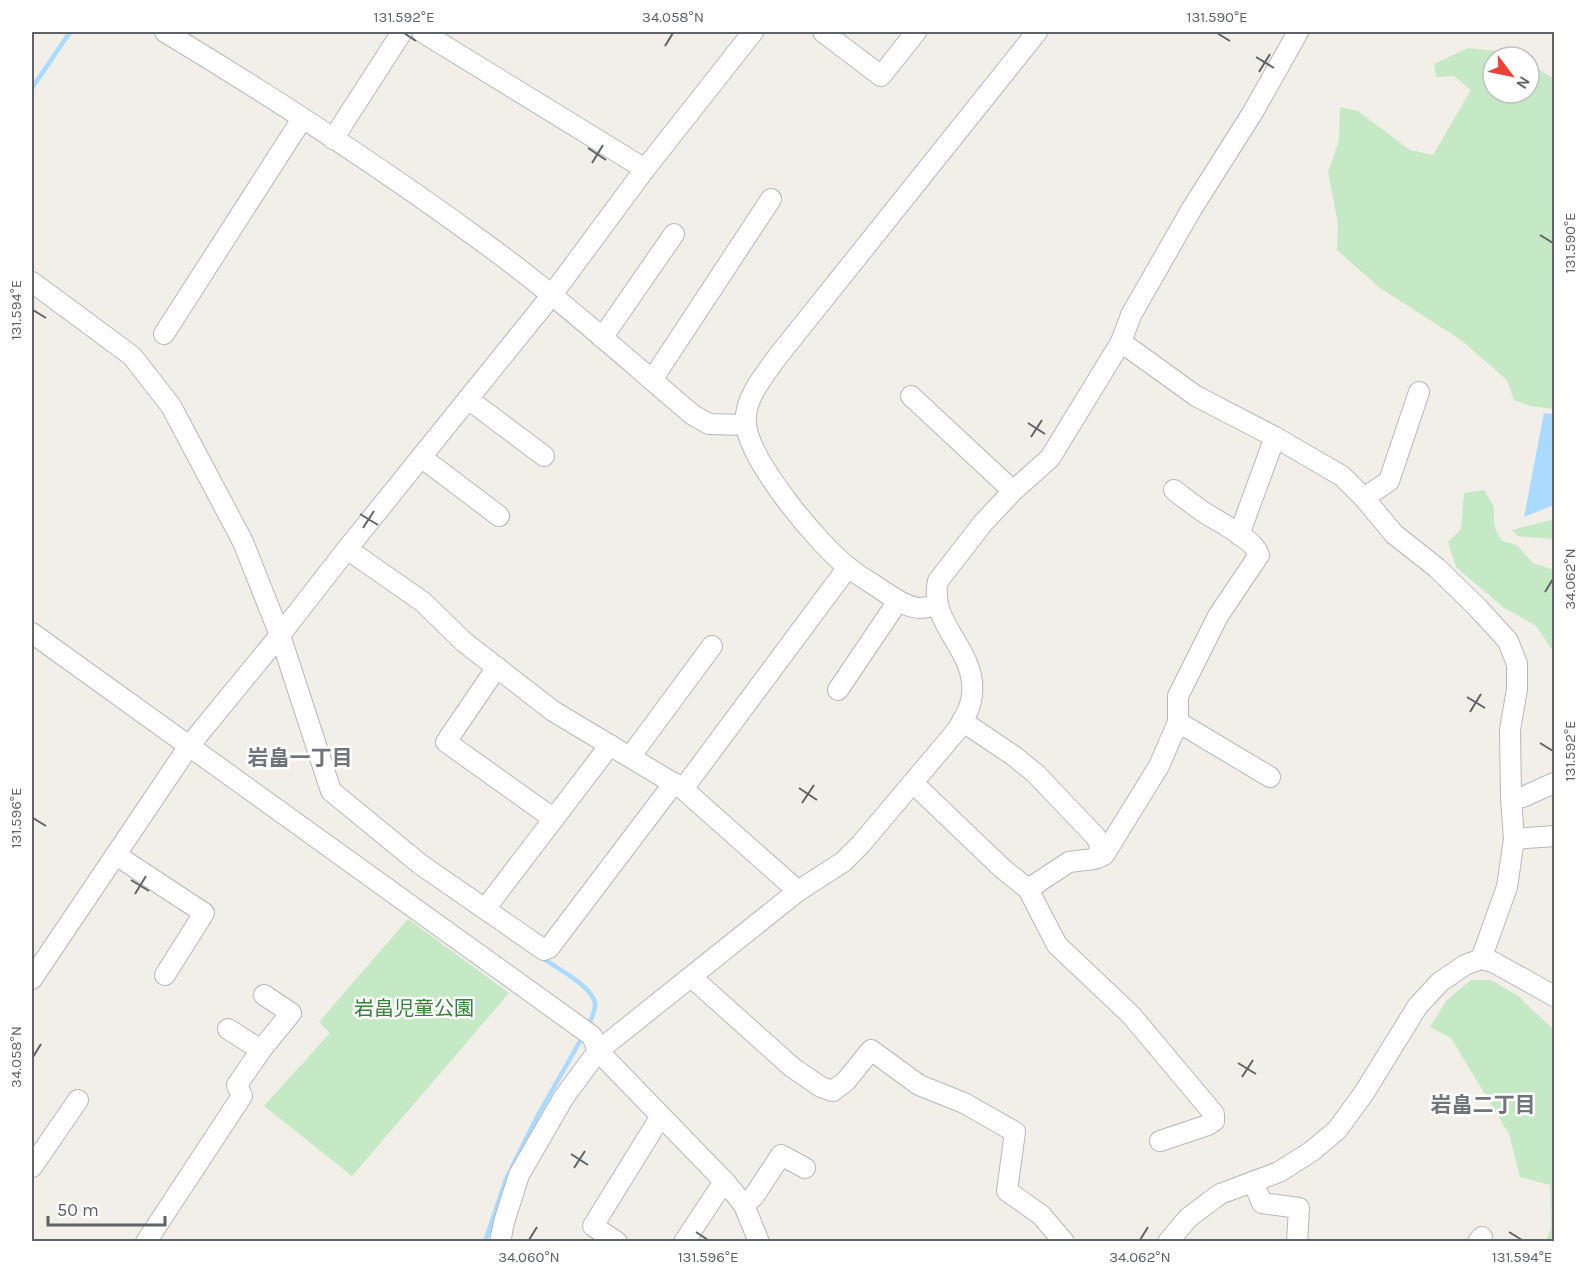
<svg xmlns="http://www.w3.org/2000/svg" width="1586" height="1273" font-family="Karla,'Noto Sans JP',sans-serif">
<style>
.green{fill:#c5e8c5}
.water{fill:#aadaff}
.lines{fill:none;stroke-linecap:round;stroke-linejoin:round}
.stream{stroke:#aadaff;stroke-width:4.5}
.minor-casing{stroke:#b5b8bc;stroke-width:22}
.minor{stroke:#fff;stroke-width:20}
.ticks{fill:none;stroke:#5f6368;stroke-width:2}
.labels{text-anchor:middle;stroke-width:5;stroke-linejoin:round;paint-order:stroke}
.park-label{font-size:20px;fill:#348238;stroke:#fff}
.neighbourhood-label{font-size:21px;font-weight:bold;fill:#70757a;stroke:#fff}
.neatline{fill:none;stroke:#5f6368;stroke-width:2}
.ticks-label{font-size:15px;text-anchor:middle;fill:#5f6368}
</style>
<rect width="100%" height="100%" fill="#f1efe8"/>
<g class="green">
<path d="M1468,48L1514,53L1520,57H1493V93H1529V63L1554,79V409L1530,406L1514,400L1507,380L1461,340L1380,288L1337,250L1338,224L1328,172L1339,141L1340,107L1358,111L1410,150L1433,155L1471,90L1454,76L1436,77L1434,64Z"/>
<path d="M1484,490L1494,507V521L1496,531L1502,541L1517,545L1533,563L1554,570V652L1536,626L1503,607L1456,567L1448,542L1461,529L1464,493Z"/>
<path d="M1554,519V539L1518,536L1512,530Z"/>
<path d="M408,919L509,993L352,1176L264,1106L330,1033L319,1022Z"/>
<path d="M1471,980H1491L1518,996L1554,1030V1241H1546L1551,1227L1550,1185L1520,1177L1509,1134L1451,1038L1430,1027L1447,1000Z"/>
</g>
<path class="water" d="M1544,413L1554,414V505L1524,517Z"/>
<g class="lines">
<g class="stream">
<path d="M32,88L70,32"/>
<path d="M541,957C555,967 592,986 595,1003C596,1011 591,1019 588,1026"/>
<path d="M485,1242L506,1179L538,1115L583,1036"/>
</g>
<defs>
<g id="minor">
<path d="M165,32C271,96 376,164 476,237C552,291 622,355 693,415L709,424L746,425"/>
<path d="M422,32L645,169"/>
<path d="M823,32L881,76L916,32"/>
<path d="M333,139L402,32"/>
<path d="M32,282L132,356L171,406L243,542L280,635L331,791L420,864L544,950L549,948L674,783"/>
<path d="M164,334L302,119"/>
<path d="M601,337L609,328L674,234"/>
<path d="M1121,342L1196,396L1275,437L1342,476L1364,498L1394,534L1437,568L1478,608L1508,641L1517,664V689L1510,730L1511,798L1514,839L1507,887L1481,959"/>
<path d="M652,380L771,199"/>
<path d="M911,396L1013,491"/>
<path d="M468,399L544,456"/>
<path d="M421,457L499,516"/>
<path d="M1364,498L1389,481L1419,392"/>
<path d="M1239,535L1275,437"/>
<path d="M347,549L423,602L464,642L553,711L683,789L798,891"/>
<path d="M937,604C932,606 925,608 920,608C907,608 893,597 883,591C872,583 859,576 849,568C818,544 751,463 746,425C743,399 764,376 778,356L1037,32"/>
<path d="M32,633L592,1036L598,1051L726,1183L744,1205L759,1242"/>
<path d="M497,667L446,742L554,819"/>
<path d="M838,690L898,601"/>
<path d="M962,721L1014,756L1036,774L1096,837L1100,845L1098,858"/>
<path d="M1178,722L1270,777"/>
<path d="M630,757L712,646"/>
<path d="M913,783L1003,869L1028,889L1057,945L1131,1015L1214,1114V1121L1208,1125L1160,1141"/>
<path d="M683,789L848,567"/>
<path d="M1511,798L1523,797L1554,783"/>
<path d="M1514,839L1554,836"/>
<path d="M116,855L204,913L165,975"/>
<path d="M1028,889L1069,862L1094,859L1104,855L1159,766L1178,722V696L1218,616L1259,555C1254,538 1216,521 1202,511C1192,504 1183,497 1174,490"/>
<path d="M485,909L610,745"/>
<path d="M693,976L698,983L793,1068L821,1087L833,1091L846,1081L871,1050L919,1085L964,1103L1015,1132L1007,1191L1041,1215L1064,1242"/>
<path d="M32,979L189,746L280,635L347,549L551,296L645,169L753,32"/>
<path d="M228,1029L261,1050"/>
<path d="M32,1167L78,1100"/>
<path d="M1253,1182L1262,1203L1299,1208L1297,1242"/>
<path d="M744,1205L754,1196L781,1155L805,1168"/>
<path d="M146,1242L242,1096L237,1085L261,1050L291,1013L264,995"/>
<path d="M500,1242L504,1222L519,1175L564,1097L598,1051L798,891L843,862L861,844L958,729C964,718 971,708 972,695C977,649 928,625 938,581L983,523L1013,491L1050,458L1121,342L1131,315L1191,210L1253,112L1298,32"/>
<path d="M617,1242L593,1226L656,1124L662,1118"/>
<path d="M684,1242L719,1189L726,1183"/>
<path d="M1168,1242L1188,1218L1220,1194L1279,1172L1312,1151L1337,1130L1364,1093L1417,1007L1440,982L1465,965L1481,959L1493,962L1554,996"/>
<path d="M1478,1242L1482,1237"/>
</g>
</defs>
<use href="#minor" class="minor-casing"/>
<use href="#minor" class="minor"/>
</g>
<path class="ticks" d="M404,33L416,41M1217,33L1230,41M665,46L673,33M1256,57L1274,68M1259,72L1270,54M588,148L606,160M592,163L603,145M1540,235L1553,243M33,310L46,318M1028,423L1045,434M1031,437L1042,420M360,514L378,525M363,528L374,511M1545,592L1553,579M1467,697L1485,708M1470,712L1481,694M1540,743L1553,751M799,788L817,800M802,803L814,785M33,818L46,826M131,880L149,891M135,894L146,876M33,1057L41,1044M1238,1063L1256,1074M1242,1077L1253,1060M571,1154L588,1165M574,1168L585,1151M696,1232L708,1240M1509,1232L1522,1240M529,1240L537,1227M1140,1240L1148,1227"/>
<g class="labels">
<g class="park-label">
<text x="414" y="1015">岩畠児童公園</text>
</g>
<g class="neighbourhood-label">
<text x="300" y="765">岩畠一丁目</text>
<text x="1483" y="1112">岩畠二丁目</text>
</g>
</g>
<rect width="1586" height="1273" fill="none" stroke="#ffffff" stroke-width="66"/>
<g transform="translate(1511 75) rotate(122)"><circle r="28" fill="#ffffff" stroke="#bfc1c3" stroke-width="1.5"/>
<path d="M0-4.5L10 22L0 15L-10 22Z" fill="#ea4335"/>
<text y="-9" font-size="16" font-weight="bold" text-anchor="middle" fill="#5f6368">N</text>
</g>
<path d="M48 1216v9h117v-9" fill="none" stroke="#5f6368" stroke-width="3"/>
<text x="57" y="1216" font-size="18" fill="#5f6368" stroke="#ffffff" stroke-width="4.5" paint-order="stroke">50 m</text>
<rect x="33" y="33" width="1520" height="1207" class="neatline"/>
<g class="ticks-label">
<text x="404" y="22">131.592°E</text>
<text x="673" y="22">34.058°N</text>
<text x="1217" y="22">131.590°E</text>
<text transform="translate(1570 243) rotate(-90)" y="5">131.590°E</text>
<text transform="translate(16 310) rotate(-90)" y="5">131.594°E</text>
<text transform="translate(1570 579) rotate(-90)" y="5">34.062°N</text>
<text transform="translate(1570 751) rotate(-90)" y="5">131.592°E</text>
<text transform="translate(16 818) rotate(-90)" y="5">131.596°E</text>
<text transform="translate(16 1057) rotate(-90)" y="5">34.058°N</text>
<text x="529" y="1262">34.060°N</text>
<text x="708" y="1262">131.596°E</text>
<text x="1140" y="1262">34.062°N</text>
<text x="1522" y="1262">131.594°E</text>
</g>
</svg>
